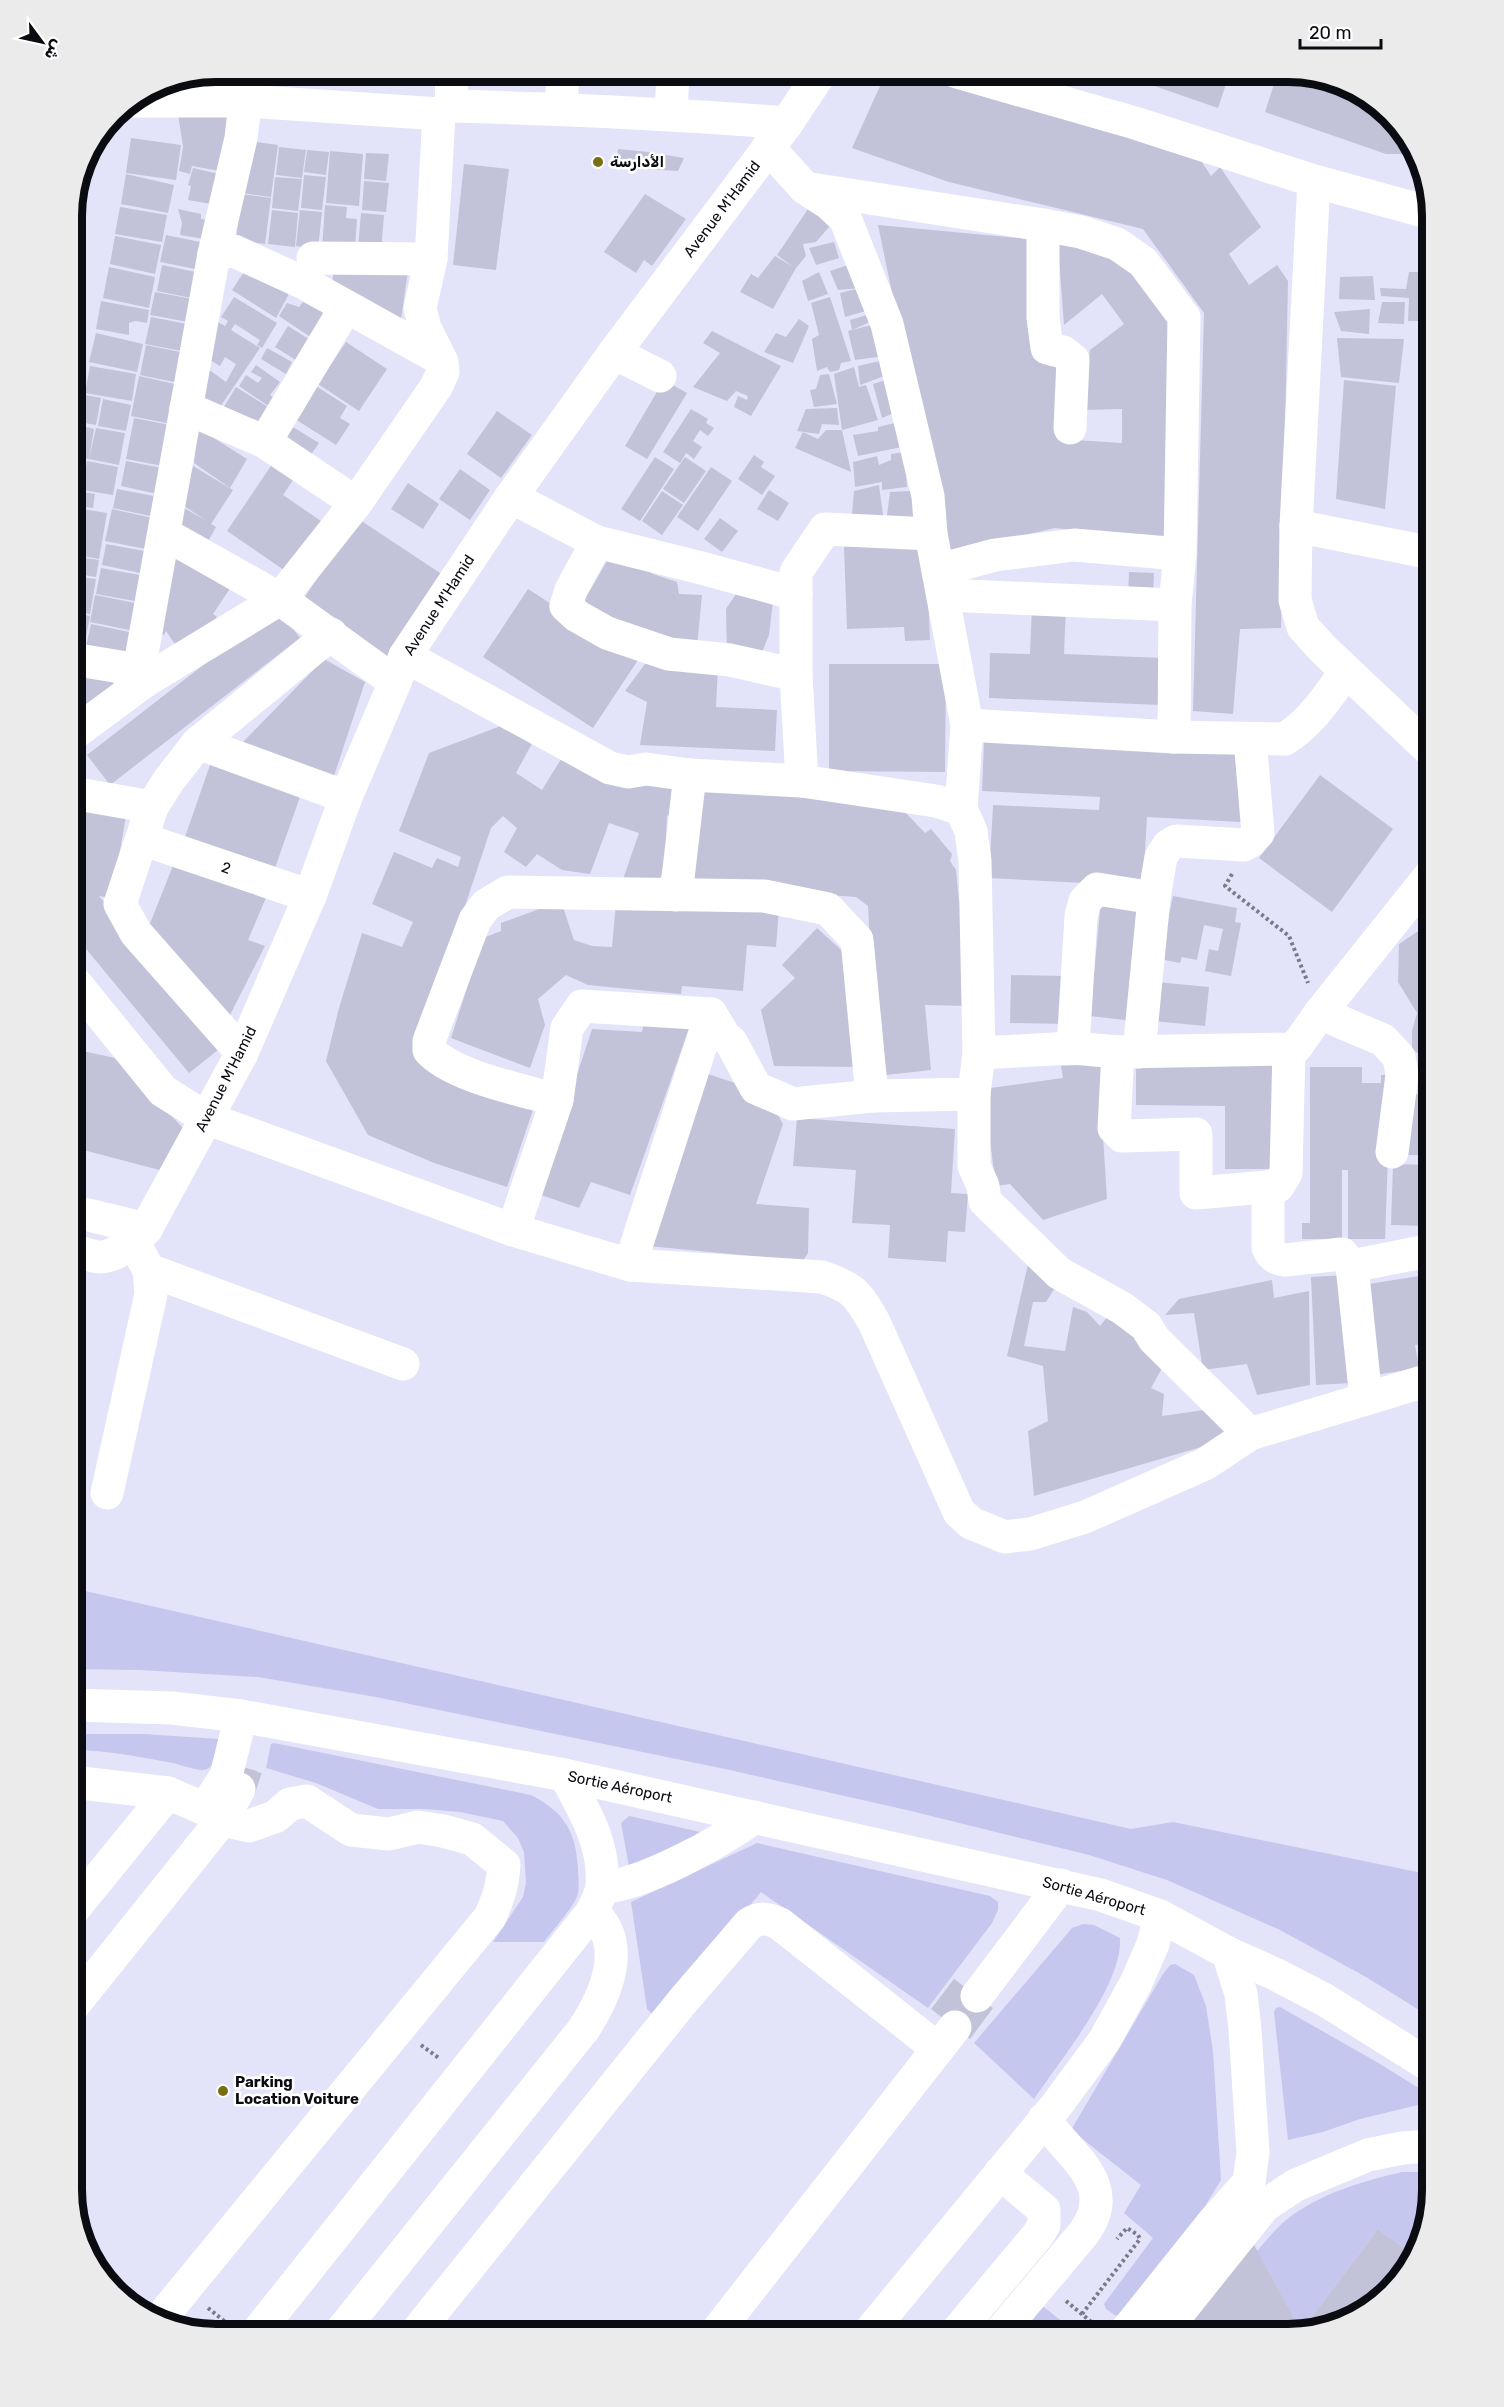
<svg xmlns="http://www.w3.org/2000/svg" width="1504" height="2407" font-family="Rubik,'Noto Naskh Arabic',sans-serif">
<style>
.green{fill:#c6c7ef}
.building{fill:#c2c3d9}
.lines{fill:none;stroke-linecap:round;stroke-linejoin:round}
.minor-tunnel{stroke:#c3c3d7;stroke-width:33;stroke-dasharray:33 16;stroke-linecap:butt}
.path{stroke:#7a7a89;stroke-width:4;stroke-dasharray:3 3;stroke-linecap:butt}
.minor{stroke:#fff;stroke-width:33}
.poi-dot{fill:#777010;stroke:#fff;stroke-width:2}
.labels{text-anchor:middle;stroke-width:5;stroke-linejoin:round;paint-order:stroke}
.poi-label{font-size:15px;font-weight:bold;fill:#0b0b12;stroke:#fff;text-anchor:start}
.street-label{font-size:15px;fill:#0b0b12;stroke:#fff}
.rim{fill:none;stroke:#0b0b12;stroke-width:8}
</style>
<rect width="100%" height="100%" fill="#e3e3fa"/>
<g class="green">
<path d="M72,1588L1131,1829L1173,1822L1432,1875V2018L1366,1977L1280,1930L1167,1880L1089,1855L911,1811L725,1769L376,1697L258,1677L140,1670L72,1669Z"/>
<path d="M72,1734H144L219,1739C218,1749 217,1767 204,1770C199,1771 180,1765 173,1763C140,1757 106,1750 72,1750Z"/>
<path d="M274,1743L531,1795C564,1812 576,1831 578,1869C578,1877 580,1888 577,1897C571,1910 553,1930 544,1942H493L523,1897L526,1883L524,1852L518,1838L503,1821L460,1812L424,1809H378L316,1783L266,1768L271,1744Z"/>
<path d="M629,1816L634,1817L709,1834L630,1872L621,1823Z"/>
<path d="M757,1843L990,1896L998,1902V1910L992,1923L928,2008L761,1892L657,2019L647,2009L631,1902Z"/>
<path d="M1083,1924L1094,1925L1120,1938C1123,1985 1060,2060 1034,2099L974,2043L1072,1928Z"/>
<path d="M1175,1964L1194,1975L1206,2006L1213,2051L1221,2180L1205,2206L1120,2314L1116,2316L1106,2309L1104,2304L1153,2238L1124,2213L1141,2185L1071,2130L1163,1974L1170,1965Z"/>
<path d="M1280,2007L1375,2061L1430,2095V2102L1360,2119L1323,2132L1288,2140L1274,2012L1276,2008Z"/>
<path d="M1402,2172H1432V2191L1415,2256L1378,2229L1301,2331L1257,2251C1266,2241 1275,2229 1286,2220C1321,2193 1360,2182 1402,2172Z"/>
<path d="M1040,2304L1079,2335H1015Z"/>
</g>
<g class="building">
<rect x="489" y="72" width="33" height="6"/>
<path d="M1114,72H1230L1218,108Z"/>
<path d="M1259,72H1297L1368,96L1417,152L1421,170L1416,171V154H1386L1265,112L1276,78Z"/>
<path d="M885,75L979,90L1196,153L1211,176L1220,167L1261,227L1229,254L1249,285L1277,265L1288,281L1281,628L1240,629L1233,714L1193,711L1204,313L1143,229L949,182L852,148Z"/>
<path d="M178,114L227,117L225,172L192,166L190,174L179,171L183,147Z"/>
<path d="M131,138L181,145L176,180L126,173Z"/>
<path d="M249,141L278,145L271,197L242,193Z"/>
<path d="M279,147L306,150L302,178L276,175Z"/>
<path d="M618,149L648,152L684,158L678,171L643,169L616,165Z"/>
<path d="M307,150L329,152L326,175L304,172Z"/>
<path d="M330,151L363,154L359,206L326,203Z"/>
<path d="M366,153L389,154L386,181L364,179Z"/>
<path d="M464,164L509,169L496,270L453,265Z"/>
<path d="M193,168L224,175L217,205L188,200L191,186L188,185Z"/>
<path d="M126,174L174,185L168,213L121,204Z"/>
<path d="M304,175L326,177L322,210L301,208Z"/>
<path d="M275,177L302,179L298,211L272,208Z"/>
<path d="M364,181L389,183L386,212L362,210Z"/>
<path d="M241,194L271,198L265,244L236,240Z"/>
<path d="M645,194L686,219L652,266L644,260L636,273L604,252Z"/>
<path d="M325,205L347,207L346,218L357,219L355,247L322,249Z"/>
<path d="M810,206L829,227L816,242L803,244L806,256L796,268L773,309L740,292L751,274L758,278L775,256L793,267L777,255Z"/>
<path d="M120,207L167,215L162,242L115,234Z"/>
<path d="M178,209L201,214V219L214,221L210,240L180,235L182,223Z"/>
<path d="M272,210L298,213L295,247L268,244Z"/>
<path d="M300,210L322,212L318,249L296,246Z"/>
<path d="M361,213L384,215L381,251L358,249Z"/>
<path d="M878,225L1030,239L1033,358L1061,364L1058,439L1122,443V409L1083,410L1090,350L1124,324L1102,294L1064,325L1057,233L1111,248L1175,317L1173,542L1055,528L946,554Z"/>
<path d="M166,235L210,244L205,271L160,262Z"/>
<path d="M115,236L161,245L155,274L110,264Z"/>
<path d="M834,242L839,258L816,265L809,248Z"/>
<path d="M851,264L860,288L838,290L830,271Z"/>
<path d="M162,265L206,274L201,300L157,291Z"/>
<path d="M109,267L155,277L149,308L103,298Z"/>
<path d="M334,269L408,271L399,333L331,290Z"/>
<path d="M244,272L291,290L276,318L232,290Z"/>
<path d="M819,272L828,294L808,301L802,281Z"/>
<path d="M1409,272H1432V321H1408L1409,298L1381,296L1380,288L1406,289Z"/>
<path d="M1373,276L1375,300L1339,299L1340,277Z"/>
<path d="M860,288L866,311L845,317L840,293Z"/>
<path d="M155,292L198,300L194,323L150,315Z"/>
<path d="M234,297L277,323L262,348L257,345L260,340L235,324L231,330L260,348L214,416L201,401L208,369L226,382L236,364L225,357L220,366L208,359L218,322L225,326L228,321L221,317Z"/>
<path d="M830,297L851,361L841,363L839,370L830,372L827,367L817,371L812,339L819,335L811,303Z"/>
<path d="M101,301L149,310L147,323L135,321L129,323V335L96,329Z"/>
<path d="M303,302L333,318L318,342L279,316L287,303L299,307Z"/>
<path d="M1382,302H1405L1404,324L1378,323Z"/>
<path d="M1370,309L1369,334L1341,331L1334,312Z"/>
<path d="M867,315L870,322L852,330L879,323L885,356L855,360L848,331L852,330L850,320Z"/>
<path d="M151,317L192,325L187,352L145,344Z"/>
<path d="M799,319L809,326L793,363L764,352L776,333L786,337Z"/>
<path d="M1429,325H1432V346L1422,345Z"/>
<path d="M288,326L315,343L302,364L275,347Z"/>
<path d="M712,331L781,366L751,416L734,407L738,396L747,400L748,396L736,391L727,401L693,387L720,353L703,343Z"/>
<path d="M96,333L143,344L137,372L89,362Z"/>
<path d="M1337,338L1404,339L1399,383L1341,377Z"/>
<path d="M346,342L387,369L359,411L318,384Z"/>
<path d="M146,345L190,354L184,384L140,375Z"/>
<path d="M267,348L292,362L286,374L261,359Z"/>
<path d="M884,360L890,374L860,385L858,366Z"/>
<path d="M256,365L280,382L270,395L283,404L277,412L239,386L246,375L258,383L262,378L251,372Z"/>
<path d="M90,366L136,374L132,401L85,393Z"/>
<path d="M854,367L859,387L866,385L878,420L842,430L851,472L795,448L803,432L818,439L826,430H842L834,374Z"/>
<path d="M829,374L837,404L814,407L810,390L816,389L820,375Z"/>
<path d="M139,376L184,386L176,425L131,416Z"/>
<path d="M895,377L901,410L882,418L873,384Z"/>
<path d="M664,380L687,393L647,459L625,446Z"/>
<path d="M1344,380L1396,386L1385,509L1336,499Z"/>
<path d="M316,386L347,406L340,418L350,424L336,445L295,419Z"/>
<path d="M236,387L276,412L262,435L222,410Z"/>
<path d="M85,395L101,398L96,425L79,422Z"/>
<path d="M103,399L131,405L126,431L98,426Z"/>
<path d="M837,408L839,425L822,424L819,434L797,431L806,409Z"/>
<path d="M691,409L708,419L706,423L714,428L708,436L700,430L693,441L702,447L694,459L686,453L680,463L663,452Z"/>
<path d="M497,411L532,435L501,478L467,454Z"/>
<path d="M134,418L175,426L168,467L126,459Z"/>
<path d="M895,423L902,447L858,456L853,435L878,431V427Z"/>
<path d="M288,424L319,443L310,456L279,436Z"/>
<path d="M79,425L94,429L89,459L72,456Z"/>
<path d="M96,428L125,433L119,465L89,459Z"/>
<path d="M198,428L247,459L230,488L194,463Z"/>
<path d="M912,451L906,470L907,487L882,490V482L855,487L853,462L877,456L879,465L891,460V454Z"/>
<path d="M279,454L301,468L283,495L321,521L287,572L227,531Z"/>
<path d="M754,455L764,462L761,467L775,476L762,495L738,479Z"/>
<path d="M655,457L674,469L640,521L621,509Z"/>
<path d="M685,457L706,471L684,503L663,489Z"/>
<path d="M72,458L85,461L80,489L72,488Z"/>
<path d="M87,461L118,467L113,495L82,490Z"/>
<path d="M126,461L167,469L162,495L121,486Z"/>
<path d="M193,466L233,490L211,524L216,527L203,550L179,533L184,508L207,521L184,506Z"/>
<path d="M711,467L732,481L698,531L677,517Z"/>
<path d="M460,469L490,490L470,520L439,499Z"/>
<path d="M910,477L924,518L886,523L890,492L910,491Z"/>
<path d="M408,483L439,504L423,529L391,509Z"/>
<path d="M879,485L884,522L851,525L854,491Z"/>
<path d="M117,489L159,497L155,517L113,508Z"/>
<path d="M72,490L95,494L93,508L72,505Z"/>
<path d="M769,490L789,503L778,521L757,509Z"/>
<path d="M662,491L683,505L662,535L642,521Z"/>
<path d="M77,508L107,513L99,559L72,554V538Z"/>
<path d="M112,509L157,519L151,550L105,541Z"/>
<path d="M357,518L443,575L385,663L299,606Z"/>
<path d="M720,518L738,531L722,552L704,539Z"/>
<path d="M172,542L233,584L213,614L217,617L210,627L175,644L166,631L164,635L151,628Z"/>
<path d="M106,544L150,552L145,574L102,565Z"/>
<path d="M926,544L930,640L905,641L904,627L847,629L844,547Z"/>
<path d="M613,551L644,565L653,574L677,582L679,594L702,595L697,647L579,609Z"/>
<path d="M72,556L99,560L96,577L72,573Z"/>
<path d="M101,568L145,576L140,602L96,594Z"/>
<path d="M1129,572L1154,573L1153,598L1128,597Z"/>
<path d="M72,576L96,579L90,614L72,611Z"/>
<path d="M740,588L774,593L769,635L761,655L727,653L726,609Z"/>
<path d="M528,589L638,660L593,728L483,657Z"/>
<path d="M95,595L140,604L134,631L90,622Z"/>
<path d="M1032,606L1066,607L1064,654L1162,658L1160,705L989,698L990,653L1030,654Z"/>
<path d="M277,608L300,638L110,785L87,755Z"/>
<path d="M72,613L90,616L83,653L72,652Z"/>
<path d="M91,624L134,633L128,661L85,651Z"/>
<path d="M324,659L365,682L333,779L241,744Z"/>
<path d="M645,664L718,667L716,707L777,710L775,751L640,745L647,702L625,691Z"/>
<path d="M829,664H946L945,772L829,771Z"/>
<path d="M72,666L115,676L110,698L72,726Z"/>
<path d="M511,722L535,738L516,773L542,790L566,751L673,779L670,814L667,816L665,865L658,884L621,885L639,833L609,823L590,874L562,870L537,854L526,867L504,852L517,828L503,816L491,828L418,1047L535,1104L507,1187L434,1163L368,1135L326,1061L339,1008L362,933L402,947L413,922L372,904L394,852L432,868L437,858L458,867L461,857L399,831L429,753Z"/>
<path d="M984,742L1245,749L1241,822L1147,817L1143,886L989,878L993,805L1099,810L1100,797L982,791Z"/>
<path d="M211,762L301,794L275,868L185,837Z"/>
<path d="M1320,775L1393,829L1332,912L1259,858Z"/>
<path d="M701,782L904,811L925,833L931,829L952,854L950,861L956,870L959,901L967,904L971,1006L925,1005L931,1070L886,1075L877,1078L868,906L856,897L689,885Z"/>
<path d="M72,801L127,810L112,898L99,896L223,1046L189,1073L72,932Z"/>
<path d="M176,858L268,893L248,940L265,946L229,1017L149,926Z"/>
<path d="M1173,896L1237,908L1235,922L1241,923L1231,976L1205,971L1209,949L1218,951L1223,929L1204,925L1197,960L1182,957L1180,963L1160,959Z"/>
<path d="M1101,900L1144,905L1133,1021L1090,1016Z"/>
<path d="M561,901L574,940L592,946L612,947L616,903L779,909L776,947L747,945L743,991L682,986L681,994L588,985L566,975L538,999L545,1025L530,1068L451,1038L483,938L501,931V923Z"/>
<path d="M817,928L849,957L860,1067L774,1066L761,1010L795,978L782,965Z"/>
<path d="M1432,929V1082H1420L1423,1057L1412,1049V1031L1417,1013L1398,982L1399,944L1417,932Z"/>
<path d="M1011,975L1064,976V1024L1010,1023Z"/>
<path d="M1157,982L1209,987L1205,1026L1153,1021Z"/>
<path d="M645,1016L691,1023L630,1195L591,1182L579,1208L538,1194L592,1029L642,1032Z"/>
<path d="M78,1050L115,1058L183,1128L167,1172L72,1147V1081Z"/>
<path d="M1136,1056L1275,1057L1273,1169H1225V1106L1136,1105Z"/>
<path d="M1104,1064L1101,1104L1107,1199L1043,1220L1010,1184L996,1186L983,1089L1063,1078L1061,1066Z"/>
<path d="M1310,1067H1362V1083H1381V1075H1391L1385,1239H1348V1170H1342V1239H1302V1223H1310Z"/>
<path d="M705,1073L747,1087L745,1101L773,1106L783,1124L756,1204L809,1208L808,1253L803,1261L648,1246Z"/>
<path d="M1405,1093L1432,1096V1155H1402Z"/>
<path d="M797,1118L955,1129L951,1193L968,1194L965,1232L948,1231L946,1262L888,1258L890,1225L852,1223L856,1170L793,1166Z"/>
<path d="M1393,1164L1430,1165L1427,1226L1391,1225Z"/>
<path d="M1029,1260L1058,1283L1046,1302H1033L1024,1346L1065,1351L1073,1307L1087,1312L1100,1326L1112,1311L1166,1361L1151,1388L1164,1394L1162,1416L1211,1409L1232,1438L1034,1496L1028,1431L1048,1421L1043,1366L1007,1356Z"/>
<path d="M1432,1274V1343L1415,1345L1419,1368L1375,1375L1362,1285Z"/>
<path d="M1347,1275L1352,1383L1316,1385L1311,1277Z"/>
<path d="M1272,1280L1274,1298L1309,1291L1310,1385L1257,1395L1247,1364L1203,1370L1194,1313L1165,1315L1179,1299Z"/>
<path d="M237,1766L257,1771L251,1793Z"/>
<path d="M954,1979L993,2008L970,2039L931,2009Z"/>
<path d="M1378,2229L1415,2256L1412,2263L1352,2320L1288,2335H1175L1251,2239L1301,2331Z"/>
<path d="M294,2323L311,2335H285Z"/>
</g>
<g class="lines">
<path class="minor-tunnel" d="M239,1789L246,1768"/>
<g class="path">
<path d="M1232,874L1225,886L1289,936L1308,983"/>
<path d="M421,2045L439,2058"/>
<path d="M1066,2301L1095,2325"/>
<path d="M208,2308L228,2324"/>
<path d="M1082,2314L1140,2239L1138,2235L1127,2228L1117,2239"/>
</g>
<g class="minor">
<path d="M957,72L1135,123L1314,181L1431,213"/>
<path d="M134,101H246L439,114L451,106C564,109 675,114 787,123"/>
<path d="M451,106L452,72"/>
<path d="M561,109L563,72"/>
<path d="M671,114L673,72"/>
<path d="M768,147L805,188L828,203L845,218L887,324L928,496L931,534L967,725L961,809"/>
<path d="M1314,181L1296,526L1295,600L1303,627L1323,649L1432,752"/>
<path d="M805,188L1043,225L1081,232L1117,244L1143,262L1184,317L1180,554L1175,605L1174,737"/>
<path d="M1043,225V318L1047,348L1063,352L1073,360L1070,428"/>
<path d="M214,254L234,251L306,284L439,358"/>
<path d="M313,258L431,259"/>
<path d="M614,353L660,376"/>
<path d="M186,408L265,442L356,503"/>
<path d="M265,442L346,307"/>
<path d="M511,497L597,542L705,569L796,594"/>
<path d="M1296,526L1432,553"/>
<path d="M165,534L280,599L395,682"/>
<path d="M597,542L571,590L566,606L577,616L607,633L669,654L730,660L796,675"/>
<path d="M939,570L995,555L1074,545L1180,554"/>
<path d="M944,595L1175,605"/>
<path d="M405,656L610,768L628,772L646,769L690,775L802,781L936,801L961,809L971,831L975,861L979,1053L974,1094L872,1096L793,1104L756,1088L731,1042L724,1036L711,1014L582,1006L567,1028L557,1100L513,1230"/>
<path d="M72,659L139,670"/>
<path d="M145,681L139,670L214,254L241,138L249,72"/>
<path d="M967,725L1174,737L1285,739C1312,722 1328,696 1346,671"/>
<path d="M72,735L145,681L280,599L356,503L436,387L443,372L442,362L425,328L420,308L431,259L439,114"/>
<path d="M198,743L346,797"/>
<path d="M802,781L796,675V572L825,529L931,534"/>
<path d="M72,793L152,807"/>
<path d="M142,839L310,896"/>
<path d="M676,895L690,775"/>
<path d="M72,979L163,1091L206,1118L513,1230L630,1265L822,1277C854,1288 857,1293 874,1322L959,1512L971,1523L1005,1537L1030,1534L1085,1517L1205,1464L1250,1434L1432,1379"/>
<path d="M1320,1013L1383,1040L1399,1057L1402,1075L1392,1152"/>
<path d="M1073,1048L1081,916L1085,901L1097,889L1154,898"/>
<path d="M1118,1052L1114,1128L1122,1136L1196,1134V1193L1278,1186L1286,1173L1289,1049"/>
<path d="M1139,1052L1154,898L1161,857L1168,846L1176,841L1244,845L1251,841L1258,833L1250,739"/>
<path d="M242,1053L136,933L120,904L152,807L169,780L198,743L331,634"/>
<path d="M979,1053L1073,1048L1118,1052L1289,1049L1296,1047L1320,1013L1432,873"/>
<path d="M974,1094V1166L983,1186L985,1201L1059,1273L1122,1308L1146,1326L1154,1339L1250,1434"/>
<path d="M557,1100C522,1090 452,1076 429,1050V1041L475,920L486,905L508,892L764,896L828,909L857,940L872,1096"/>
<path d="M1268,1187V1248C1272,1256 1276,1259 1285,1260L1342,1254L1352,1266L1366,1399"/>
<path d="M72,1211L146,1229"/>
<path d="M72,1250C81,1252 92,1257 101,1257C118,1256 135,1240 146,1229L242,1053L310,896L346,797L395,682L405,656L511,497L614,353L787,123L821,72"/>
<path d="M630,1265L711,1014"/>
<path d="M1352,1266L1432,1250"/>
<path d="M149,1270L403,1364"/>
<path d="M107,1493L151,1294L149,1270L140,1254"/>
<path d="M72,1705L172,1708L241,1716L565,1775L1101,1895L1160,1916L1228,1953L1275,1974L1325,2000L1432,2067"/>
<path d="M72,1782L168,1793L205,1809L222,1820L249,1826L275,1817L290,1804L307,1801L351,1830L389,1834L418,1827L443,1831L472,1839L504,1865C503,1885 498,1899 490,1917L160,2319"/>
<path d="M206,1807L226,1776L241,1716"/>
<path d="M602,1887C642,1886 722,1841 755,1817"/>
<path d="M72,1911L168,1793"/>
<path d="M977,1996L1061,1885"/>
<path d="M72,2007L222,1820L239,1789"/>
<path d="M255,2335L592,1912C596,1904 601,1894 602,1885C605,1844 584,1810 565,1775"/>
<path d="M338,2335L583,2030C605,1997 629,1944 592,1912"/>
<path d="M414,2335L682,2002L749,1924C760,1917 768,1918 780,1924L938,2049"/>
<path d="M714,2335L955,2027"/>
<path d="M867,2335L1056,2106L1104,2041L1136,1983L1153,1944L1160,1916"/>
<path d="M954,2335L1037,2236L1044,2225V2210L1000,2173"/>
<path d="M998,2335L1083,2234C1120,2185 1070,2157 1044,2119"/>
<path d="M1123,2335L1211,2225L1249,2182L1253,2152L1245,2030L1241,1994L1228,1953"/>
<path d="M1161,2335L1264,2206L1296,2185L1368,2155L1402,2148L1432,2146"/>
</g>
</g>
<g class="poi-dot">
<circle cx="598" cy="162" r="6"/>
<circle cx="223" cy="2091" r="6"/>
</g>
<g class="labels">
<g class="poi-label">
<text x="610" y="167">الأدارسة</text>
<text x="235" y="2087">Parking<tspan x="235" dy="17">Location Voiture</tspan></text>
</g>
<g class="street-label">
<text transform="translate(722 209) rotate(-53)" y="5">Avenue M'Hamid</text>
<text transform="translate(439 605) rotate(-57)" y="5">Avenue M'Hamid</text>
<text transform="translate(226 868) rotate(19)" y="5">2</text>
<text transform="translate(226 1079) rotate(-63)" y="5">Avenue M'Hamid</text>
<text transform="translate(620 1787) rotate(12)" y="5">Sortie Aéroport</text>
<text transform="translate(1094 1896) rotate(16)" y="5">Sortie Aéroport</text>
</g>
</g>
<path d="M0 0H1504V2407H0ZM216 82H1288A134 134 0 0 1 1422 216V2190A134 134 0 0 1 1288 2324H216A134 134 0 0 1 82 2190V216A134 134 0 0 1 216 82Z" fill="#ebebec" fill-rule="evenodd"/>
<path class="rim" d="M216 82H1288A134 134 0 0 1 1422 216V2190A134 134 0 0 1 1288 2324H216A134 134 0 0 1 82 2190V216A134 134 0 0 1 216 82Z"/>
<g transform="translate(42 42) rotate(123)" stroke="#ffffff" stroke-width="4.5" paint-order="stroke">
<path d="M0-4.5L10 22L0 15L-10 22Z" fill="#0b0b12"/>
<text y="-9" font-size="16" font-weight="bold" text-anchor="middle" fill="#0b0b12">ش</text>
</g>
<path d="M1300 39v9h81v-9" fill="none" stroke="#0b0b12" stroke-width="3"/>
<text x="1309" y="39" font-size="18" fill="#0b0b12" stroke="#ffffff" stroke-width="4.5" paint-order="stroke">20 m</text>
</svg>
